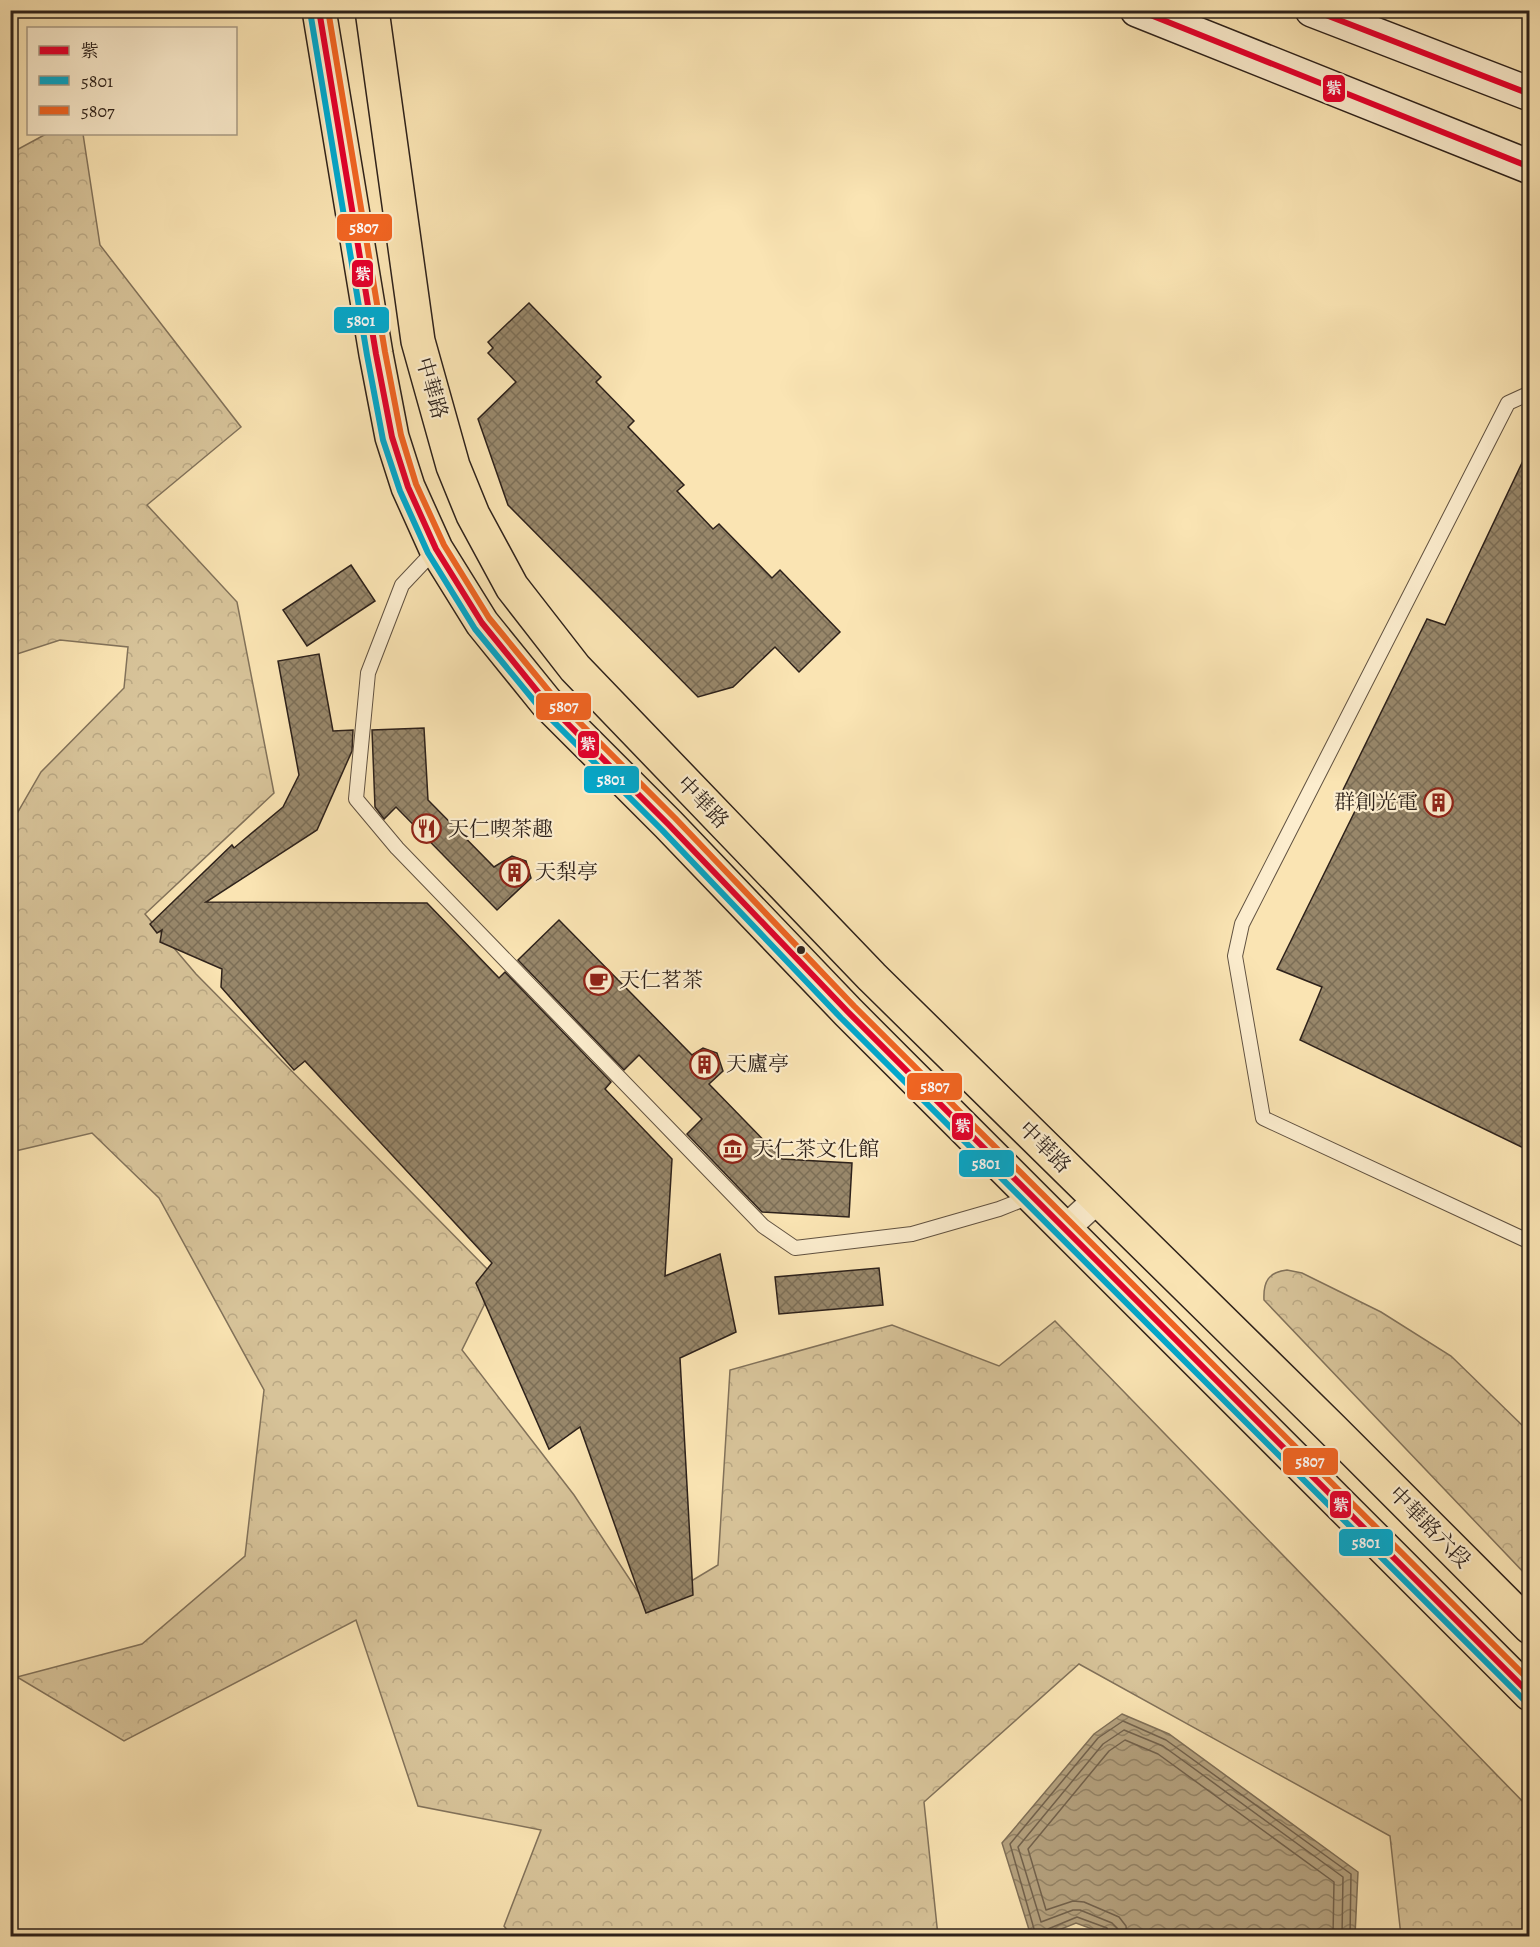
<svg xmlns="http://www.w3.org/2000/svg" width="1540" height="1947" font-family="Alegreya,'Noto Serif TC',serif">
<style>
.forest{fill:url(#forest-crowns);stroke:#82725a;stroke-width:1.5}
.water{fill:url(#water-waves);stroke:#7f6f57;stroke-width:1.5}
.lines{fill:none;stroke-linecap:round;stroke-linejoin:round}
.shore{stroke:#72624d;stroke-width:1.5}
.building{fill:url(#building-cross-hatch);stroke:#2e221b;stroke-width:1.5}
.lane-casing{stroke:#615241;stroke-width:16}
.street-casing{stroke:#615241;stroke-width:30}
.secondary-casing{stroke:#2e221b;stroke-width:36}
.primary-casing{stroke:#2e221b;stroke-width:36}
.lane{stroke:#fcedce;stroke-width:14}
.street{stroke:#fcedce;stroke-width:27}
.secondary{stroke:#fcedce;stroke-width:33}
.primary{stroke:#fae4b3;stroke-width:33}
.bus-1-casing{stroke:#fcedce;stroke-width:10}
.bus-2-casing{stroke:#fcedce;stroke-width:10}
.bus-3-casing{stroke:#fcedce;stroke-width:10}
.bus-1{stroke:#e4002b;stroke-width:6}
.bus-2{stroke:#00a9ce;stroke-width:6}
.bus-3{stroke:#f26522;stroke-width:6}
.bus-dot{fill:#2e221b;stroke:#fcedce;stroke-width:2}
.labels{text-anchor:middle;stroke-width:4.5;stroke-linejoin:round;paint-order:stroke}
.street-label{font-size:21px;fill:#2e221b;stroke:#fcedce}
.poi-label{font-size:21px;fill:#2e221b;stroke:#fcedce;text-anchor:start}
.line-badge{stroke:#fcedce;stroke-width:2}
.badge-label{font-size:16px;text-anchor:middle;font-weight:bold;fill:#fff}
</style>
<defs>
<pattern id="forest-crowns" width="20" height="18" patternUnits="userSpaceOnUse" patternTransform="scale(1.5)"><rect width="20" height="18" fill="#d7c399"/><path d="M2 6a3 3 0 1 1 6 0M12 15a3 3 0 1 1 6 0" fill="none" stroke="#b9a783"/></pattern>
<pattern id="water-waves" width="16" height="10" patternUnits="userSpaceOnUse" patternTransform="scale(1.5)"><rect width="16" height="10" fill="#b5a27f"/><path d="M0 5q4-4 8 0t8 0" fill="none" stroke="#948467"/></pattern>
<pattern id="building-cross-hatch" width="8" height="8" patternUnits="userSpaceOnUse" patternTransform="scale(1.5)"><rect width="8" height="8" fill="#98876a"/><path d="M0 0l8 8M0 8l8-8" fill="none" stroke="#7c6e56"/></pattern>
</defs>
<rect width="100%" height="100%" fill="#fae4b3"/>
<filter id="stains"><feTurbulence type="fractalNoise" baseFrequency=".00333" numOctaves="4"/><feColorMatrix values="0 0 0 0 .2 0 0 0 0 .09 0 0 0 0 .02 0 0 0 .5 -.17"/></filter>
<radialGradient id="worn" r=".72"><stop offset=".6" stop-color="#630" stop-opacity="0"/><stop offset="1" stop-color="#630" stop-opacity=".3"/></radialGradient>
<g class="forest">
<path d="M46,134H83L100,245L241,427L147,505L237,602L274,793L145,914L196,974L497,1279L462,1350L574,1495L648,1607L718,1565L730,1370L892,1325L999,1366L1055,1321L1529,1808V1936H1401L1390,1836L1079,1664L924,1802L938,1936H512L504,1926L541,1830L418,1806L356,1620L124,1741L17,1677L142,1644L245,1556L264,1390L159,1198L92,1133L11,1152V824L41,772L124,688L128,647L60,640L11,656V153Z"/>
<path d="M1287,1270L1302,1273L1381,1312L1451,1356L1529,1432V1578L1264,1300C1263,1281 1269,1272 1287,1270Z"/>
</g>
<path class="water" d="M1122,1714L1169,1734L1358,1872L1355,1936H1111L1076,1923L1044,1936H1031L1002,1843L1094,1734Z"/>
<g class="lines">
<g class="shore">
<path d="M1036,1936L1010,1844L1098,1738L1123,1721L1166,1740L1351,1874L1350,1936"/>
<path d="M1045,1936L1048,1929L1077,1917L1107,1928L1111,1936"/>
<path d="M1118,1936L1117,1928L1112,1923L1080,1910H1073L1041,1922L1018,1847L1103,1744L1124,1730L1163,1746L1343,1877L1342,1936"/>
<path d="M1127,1936L1126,1926L1119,1917L1084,1902L1073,1901L1046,1910L1028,1849L1109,1751L1125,1740L1158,1754L1334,1882L1333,1936"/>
</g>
</g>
<g class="building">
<path d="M529,303L601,377L596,382L634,421L628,427L684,485L677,491L713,529L719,524L772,578L780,570L840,632L799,672L775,647L733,687L698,697L508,505L478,419L516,382L488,353L493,348L488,342Z"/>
<path d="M1530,446V1151L1300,1040L1322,987L1277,969L1357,807L1340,796L1427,619L1445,625Z"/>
<path d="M351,565L375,601L307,646L283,610Z"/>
<path d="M319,654L333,731L353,730L352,751L317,830L206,902L427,903L499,978L505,972L611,1082L605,1089L672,1159L665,1276L720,1254L736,1332L680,1358L693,1595L646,1613L580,1427L549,1449L476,1283L492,1263L305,1061L294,1070L221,987L222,969L160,942L162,930L157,933L150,924L232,845L234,848L283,807L299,775L278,661Z"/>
<path d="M424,728L428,800L494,867L512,856L526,861L531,878L497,910L396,807L384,819L375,807L372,730Z"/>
<path d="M559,920L692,1055L703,1048L717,1053L723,1071L709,1084L782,1159L852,1163L849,1217L762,1212L687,1134L702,1119L639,1055L624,1070L518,960Z"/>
<path d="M879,1268L883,1305L779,1314L775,1277Z"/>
</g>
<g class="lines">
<defs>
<g id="lane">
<path d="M1530,393L1508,403L1242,924L1235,956L1263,1118L1530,1242"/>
<path d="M436,549L402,585L368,673L356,799L397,848L763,1226L795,1248L912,1234L999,1209L1032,1196"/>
</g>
<path id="street" d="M1065,1229L1098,1199"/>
<g id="secondary">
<path d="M1137,10L1530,167"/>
<path d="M1312,10L1530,94"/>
</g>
<g id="primary">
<path d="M319,10L376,354L392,437L408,487L436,549L482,623L546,702L668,824L848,1012L1530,1694"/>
<path d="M372,10L418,341L453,466L473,515L512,587L575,668L872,977L1331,1428L1530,1627"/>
</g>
</defs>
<use href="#lane" class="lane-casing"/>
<use href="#street" class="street-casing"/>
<use href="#secondary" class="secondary-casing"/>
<use href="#primary" class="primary-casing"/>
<use href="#lane" class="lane"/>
<use href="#street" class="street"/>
<use href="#secondary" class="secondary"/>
<use href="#primary" class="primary"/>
<defs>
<g id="bus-1">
<path d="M319,10L376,354L392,437L408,487L436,549L482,623L546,702L668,824L848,1012L1530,1694"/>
<path d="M1138,10L1530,167"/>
<path d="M1313,10L1530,94"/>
</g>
<path id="bus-2" d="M310,11L367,355L383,440L400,491L428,553L475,629L540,708L662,830L841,1018L1524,1700"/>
<path id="bus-3" d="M328,10L385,352L401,435L416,484L444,545L489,618L553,696L675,818L854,1006L1530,1681"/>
</defs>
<use href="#bus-1" class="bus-1-casing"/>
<use href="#bus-2" class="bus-2-casing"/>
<use href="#bus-3" class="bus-3-casing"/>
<use href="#bus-1" class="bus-1"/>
<use href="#bus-2" class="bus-2"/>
<use href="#bus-3" class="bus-3"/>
</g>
<defs>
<symbol id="building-ring" viewBox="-11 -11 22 22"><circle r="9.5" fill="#fcedce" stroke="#8f2418" stroke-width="1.5"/><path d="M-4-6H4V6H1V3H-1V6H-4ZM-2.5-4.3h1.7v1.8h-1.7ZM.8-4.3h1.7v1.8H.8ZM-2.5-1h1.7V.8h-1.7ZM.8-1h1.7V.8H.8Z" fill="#8f2418"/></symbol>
<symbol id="restaurant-ring" viewBox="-11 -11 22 22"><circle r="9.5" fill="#fcedce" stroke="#8f2418" stroke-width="1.5"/><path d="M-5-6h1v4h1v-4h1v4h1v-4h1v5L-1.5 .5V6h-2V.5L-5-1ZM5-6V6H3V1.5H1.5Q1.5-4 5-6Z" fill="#8f2418"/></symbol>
<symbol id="cafe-ring" viewBox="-11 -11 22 22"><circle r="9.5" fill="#fcedce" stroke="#8f2418" stroke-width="1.5"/><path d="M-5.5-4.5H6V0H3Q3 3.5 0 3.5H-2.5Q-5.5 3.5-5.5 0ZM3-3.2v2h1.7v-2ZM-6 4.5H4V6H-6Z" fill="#8f2418"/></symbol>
<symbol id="museum-ring" viewBox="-11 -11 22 22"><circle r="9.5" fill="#fcedce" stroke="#8f2418" stroke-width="1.5"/><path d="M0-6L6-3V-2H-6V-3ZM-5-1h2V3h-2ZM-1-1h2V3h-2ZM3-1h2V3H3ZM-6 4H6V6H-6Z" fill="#8f2418"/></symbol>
</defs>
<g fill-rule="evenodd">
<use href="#building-ring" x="1422" y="786" width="33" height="33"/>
<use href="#restaurant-ring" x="410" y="812" width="33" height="33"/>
<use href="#building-ring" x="498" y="856" width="33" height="33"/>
<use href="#cafe-ring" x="582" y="964" width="33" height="33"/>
<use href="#building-ring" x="688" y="1048" width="33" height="33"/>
<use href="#museum-ring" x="716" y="1132" width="33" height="33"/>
</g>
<circle class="bus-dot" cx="801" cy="950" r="5"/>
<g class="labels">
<g class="street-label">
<text transform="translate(432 388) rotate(74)" y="7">中華路</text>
<text transform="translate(703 802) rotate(46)" y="7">中華路</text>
<text transform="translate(1045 1147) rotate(45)" y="7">中華路</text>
<text transform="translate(1430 1527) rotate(45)" y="7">中華路六段</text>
</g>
<g class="poi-label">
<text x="1418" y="809" text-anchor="end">群創光電</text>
<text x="448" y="836">天仁喫茶趣</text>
<text x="535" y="879">天梨亭</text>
<text x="619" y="987">天仁茗茶</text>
<text x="726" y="1071">天廬亭</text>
<text x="753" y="1156">天仁茶文化館</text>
</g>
</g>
<g class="line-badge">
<rect x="1322" y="74" width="24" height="29" rx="6" fill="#e4002b"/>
<rect x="336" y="213" width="57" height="29" rx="6" fill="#f26522"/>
<rect x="351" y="259" width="23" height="29" rx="6" fill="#e4002b"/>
<rect x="333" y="306" width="57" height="28" rx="6" fill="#00a9ce"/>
<rect x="535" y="692" width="57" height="29" rx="6" fill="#f26522"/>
<rect x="577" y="730" width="23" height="29" rx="6" fill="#e4002b"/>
<rect x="583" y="765" width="57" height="29" rx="6" fill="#00a9ce"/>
<rect x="906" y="1072" width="57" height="29" rx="6" fill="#f26522"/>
<rect x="951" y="1112" width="23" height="29" rx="6" fill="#e4002b"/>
<rect x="958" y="1149" width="57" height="29" rx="6" fill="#00a9ce"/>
<rect x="1282" y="1447" width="57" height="29" rx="6" fill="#f26522"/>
<rect x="1329" y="1490" width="23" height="29" rx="6" fill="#e4002b"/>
<rect x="1338" y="1528" width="56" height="29" rx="6" fill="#00a9ce"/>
</g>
<g class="badge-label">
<text x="1334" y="94">紫</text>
<text x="364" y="233">5807</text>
<text x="363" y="280">紫</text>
<text x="361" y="326">5801</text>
<text x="564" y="712">5807</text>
<text x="588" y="750">紫</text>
<text x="611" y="785">5801</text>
<text x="935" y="1092">5807</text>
<text x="963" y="1132">紫</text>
<text x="986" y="1169">5801</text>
<text x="1310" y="1467">5807</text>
<text x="1341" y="1511">紫</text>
<text x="1366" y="1548">5801</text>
</g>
<rect width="1540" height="1947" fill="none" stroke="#fae4b3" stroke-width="36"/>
<rect x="12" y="12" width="1516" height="1923" fill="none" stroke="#2e221b" stroke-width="3"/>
<rect x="18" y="18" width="1504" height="1911" fill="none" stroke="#2e221b" stroke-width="1.5"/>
<rect x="27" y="27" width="210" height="108" fill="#fcedce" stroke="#aa9c86" stroke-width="1.5"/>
<rect x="39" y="46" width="30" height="9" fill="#e4002b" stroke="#aa9c86" stroke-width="1.5"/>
<text x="81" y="57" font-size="18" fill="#2e221b">紫</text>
<rect x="39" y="76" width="30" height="9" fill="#00a9ce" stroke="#aa9c86" stroke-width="1.5"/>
<text x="81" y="87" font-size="18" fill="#2e221b">5801</text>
<rect x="39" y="106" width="30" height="9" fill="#f26522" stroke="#aa9c86" stroke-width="1.5"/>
<text x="81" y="117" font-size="18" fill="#2e221b">5807</text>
<rect width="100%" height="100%" filter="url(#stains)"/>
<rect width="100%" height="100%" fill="url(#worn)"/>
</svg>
